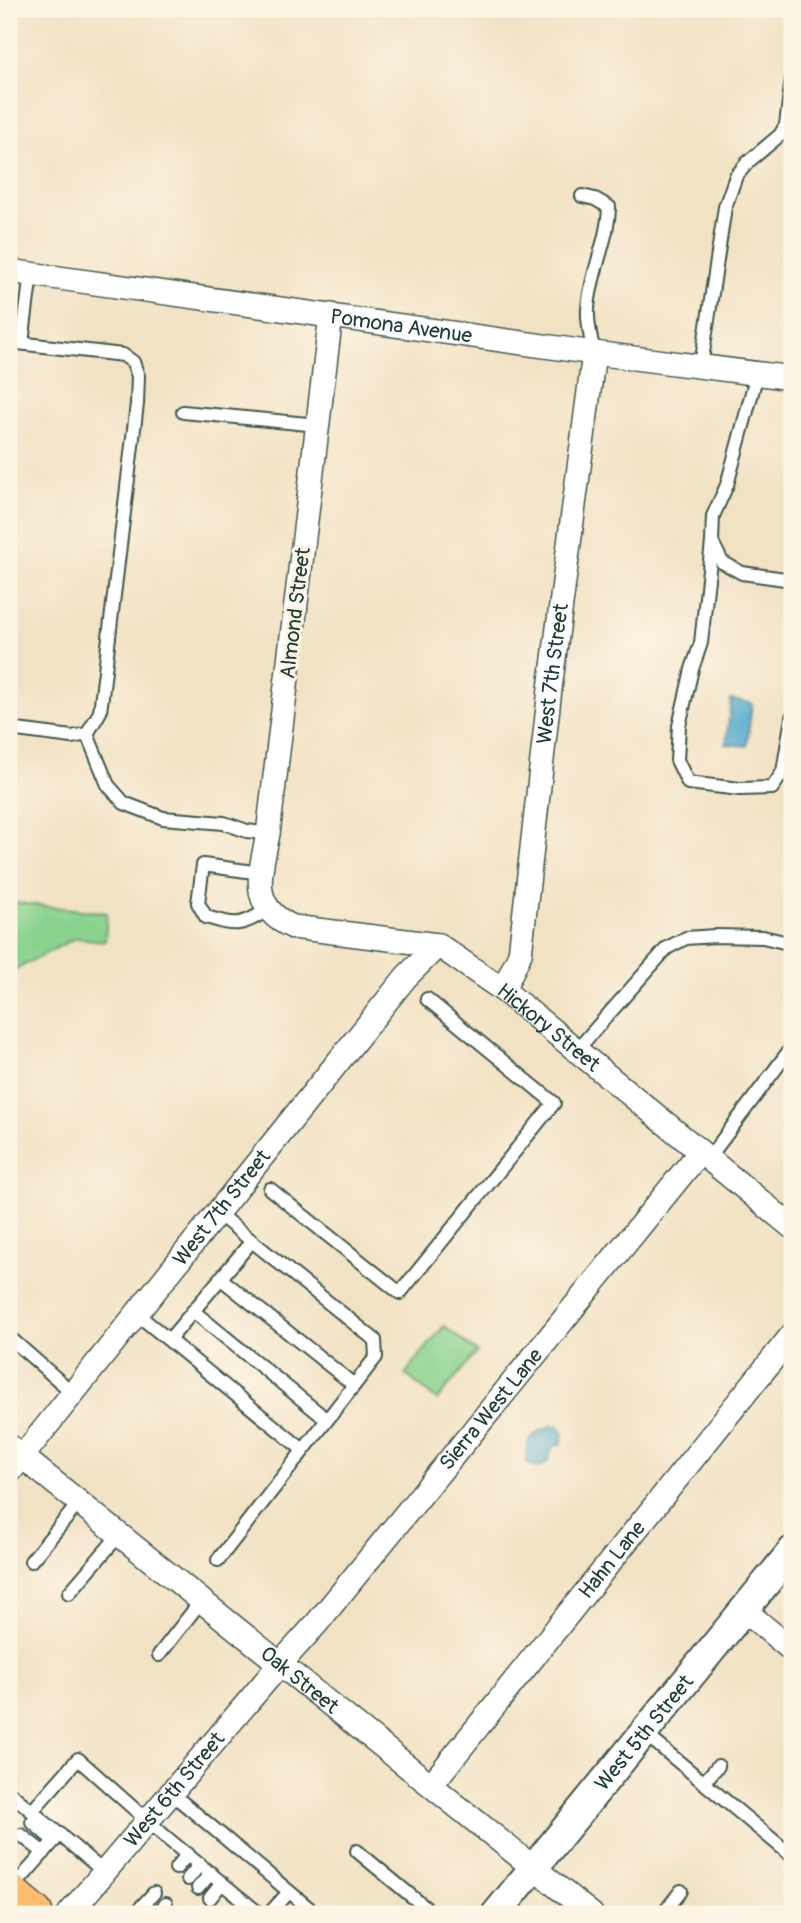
<svg xmlns="http://www.w3.org/2000/svg" width="801" height="1923" font-family="Pangolin,sans-serif">
<style>
.green{fill:#8ad38f;stroke:#548862;stroke-width:2}
.water{fill:#50a8cd;stroke:#387280;stroke-width:2}
.lines{fill:none;stroke-linecap:round;stroke-linejoin:round}
.service-casing{stroke:#3f564a;stroke-width:16}
.minor-casing{stroke:#3f564a;stroke-width:26}
.tertiary-casing{stroke:#3f564a;stroke-width:32}
.primary-casing{stroke:#3f564a;stroke-width:40}
.service{stroke:#fff;stroke-width:12}
.minor{stroke:#fff;stroke-width:23}
.tertiary{stroke:#fff;stroke-width:28}
.primary{stroke:#fcbd6f;stroke-width:37}
.labels{text-anchor:middle;stroke-width:6;stroke-linejoin:round;paint-order:stroke}
.street-label{font-size:21px;fill:#1f3d34;stroke:#fcf5e5}
</style>
<rect width="100%" height="100%" fill="#fcf5e5"/>
<filter id="ink" filterUnits="userSpaceOnUse"><feTurbulence type="fractalNoise" baseFrequency=".0143" numOctaves="2"/><feDisplacementMap in="SourceGraphic" scale="14" xChannelSelector="R" yChannelSelector="G"/><feConvolveMatrix kernelMatrix="1 2 1 2 8 2 1 2 1" color-interpolation-filters="sRGB"/></filter>
<filter id="wash" filterUnits="userSpaceOnUse"><feTurbulence type="fractalNoise" baseFrequency=".00686" numOctaves="4" result="noise"/><feDisplacementMap in="SourceGraphic" scale="28" xChannelSelector="R" yChannelSelector="G"/><feGaussianBlur stdDeviation="1.57" result="paint"/><feColorMatrix in="noise" values="0 0 0 0 0 0 0 0 0 0 0 0 0 0 0 0 0 1.4 0 .05"/><feComposite in="paint" operator="in"/></filter>
<g filter="url(#wash)">
<rect width="100%" height="100%" fill="#f2e2c4"/>
<g class="green">
<path d="M9,902L107,913L105,941L75,938L9,973Z"/>
<path d="M444,1326L477,1352L437,1400L405,1374Z"/>
</g>
<g class="water">
<path d="M731,700L752,703L747,746L726,744Z"/>
<path d="M551,1426H559L563,1432L562,1443L553,1447C549,1457 549,1464 538,1468L527,1463C525,1439 530,1436 551,1426Z"/>
</g>
</g>
<g filter="url(#ink)">
<g class="lines">
<defs>
<g id="service">
<path d="M582,196L595,199L609,207C608,242 590,274 588,309C587,324 591,339 594,353"/>
<path d="M9,342L123,355L133,362L138,376L137,404L100,712L87,734L72,737L9,729"/>
<path d="M22,343L31,274"/>
<path d="M701,366L725,207L736,176L748,162L780,135L786,125L792,78"/>
<path d="M757,374L727,485L713,516L712,542L722,562L742,573L792,580"/>
<path d="M183,412L318,425"/>
<path d="M712,542L701,643L692,669L679,726L677,760L688,783L740,789L772,788L783,772L792,717"/>
<path d="M87,734L108,785L124,803L163,818L224,823L247,831L268,834"/>
<path d="M261,873L203,865L198,903L206,917C236,926 240,927 267,910"/>
<path d="M576,1051L667,948L686,938L715,936L763,937L792,944"/>
<path d="M708,1159L792,1047"/>
<path d="M270,1189L400,1293L554,1103L427,999"/>
<path d="M217,1213L375,1340L376,1357L218,1560"/>
<path d="M220,1278L354,1385"/>
<path d="M193,1311L326,1419"/>
<path d="M137,1314L303,1450"/>
<path d="M9,1337L73,1393"/>
<path d="M169,1340L251,1242"/>
<path d="M31,1561L79,1503"/>
<path d="M69,1593L119,1535"/>
<path d="M159,1655L201,1601"/>
<path d="M644,1733L792,1856"/>
<path d="M704,1782L718,1766"/>
<path d="M9,1792L104,1872"/>
<path d="M171,1793L316,1914"/>
<path d="M32,1811L78,1759L168,1839L256,1911L253,1914"/>
<path d="M32,1822L54,1841"/>
<path d="M21,1835L44,1853"/>
<path d="M357,1851L433,1914"/>
<path d="M176,1868L188,1854"/>
<path d="M188,1879L200,1864"/>
<path d="M198,1888L211,1873"/>
<path d="M11,1890L60,1834"/>
<path d="M210,1898L222,1883"/>
<path d="M149,1914L141,1907L154,1893"/>
<path d="M157,1914L166,1904"/>
<path d="M176,1914V1913"/>
<path d="M235,1914L245,1902"/>
<path d="M269,1914L289,1892"/>
<path d="M663,1914L681,1891"/>
</g>
<g id="minor">
<path id="s1" d="M9,271L594,353L792,378"/>
<path id="s2" d="M331,315L268,834C260,874 248,907 293,927L438,945L503,990L792,1227"/>
<path id="s3" d="M503,990L520,954L550,689L594,353"/>
<path id="s4" d="M9,1446L591,1914"/>
<path id="s5" d="M9,1473L406,977L438,945"/>
<path d="M744,1610L792,1650"/>
<path id="s6" d="M431,1785L792,1335"/>
<path id="s7" d="M69,1914L280,1664L317,1623L700,1152"/>
</g>
<g id="tertiary">
<path id="s8" d="M496,1914L792,1551"/>
</g>
<path id="primary" d="M9,1893L34,1914"/>
</defs>
<use href="#service" class="service-casing"/>
<use href="#minor" class="minor-casing"/>
<use href="#tertiary" class="tertiary-casing"/>
<use href="#primary" class="primary-casing"/>
<use href="#service" class="service"/>
<use href="#minor" class="minor"/>
<use href="#tertiary" class="tertiary"/>
<use href="#primary" class="primary"/>
</g>
</g>
<g class="labels">
<g class="street-label">
<text dy="7" stroke="none"><textPath href="#s1" startOffset="396">Pomona Avenue</textPath></text>
<text transform="translate(295 613) rotate(-83)" y="7">Almond Street</text>
<text dy="7" stroke="none"><textPath href="#s3" startOffset="322">West 7th Street</textPath></text>
<text dy="7" stroke="none"><textPath href="#s2" startOffset="915">Hickory Street</textPath></text>
<text dy="7" stroke="none"><textPath href="#s5" startOffset="340">West 7th Street</textPath></text>
<text dy="7" stroke="none"><textPath href="#s7" startOffset="658">Sierra West Lane</textPath></text>
<text dy="7" stroke="none"><textPath href="#s6" startOffset="289">Hahn Lane</textPath></text>
<text dy="7" stroke="none"><textPath href="#s4" startOffset="373">Oak Street</textPath></text>
<text dy="7" stroke="none"><textPath href="#s8" startOffset="234">West 5th Street</textPath></text>
<text dy="7" stroke="none"><textPath href="#s7" startOffset="163">West 6th Street</textPath></text>
</g>
</g>
<rect width="801" height="1923" fill="none" stroke="#fcf5e5" stroke-width="35"/>
</svg>
